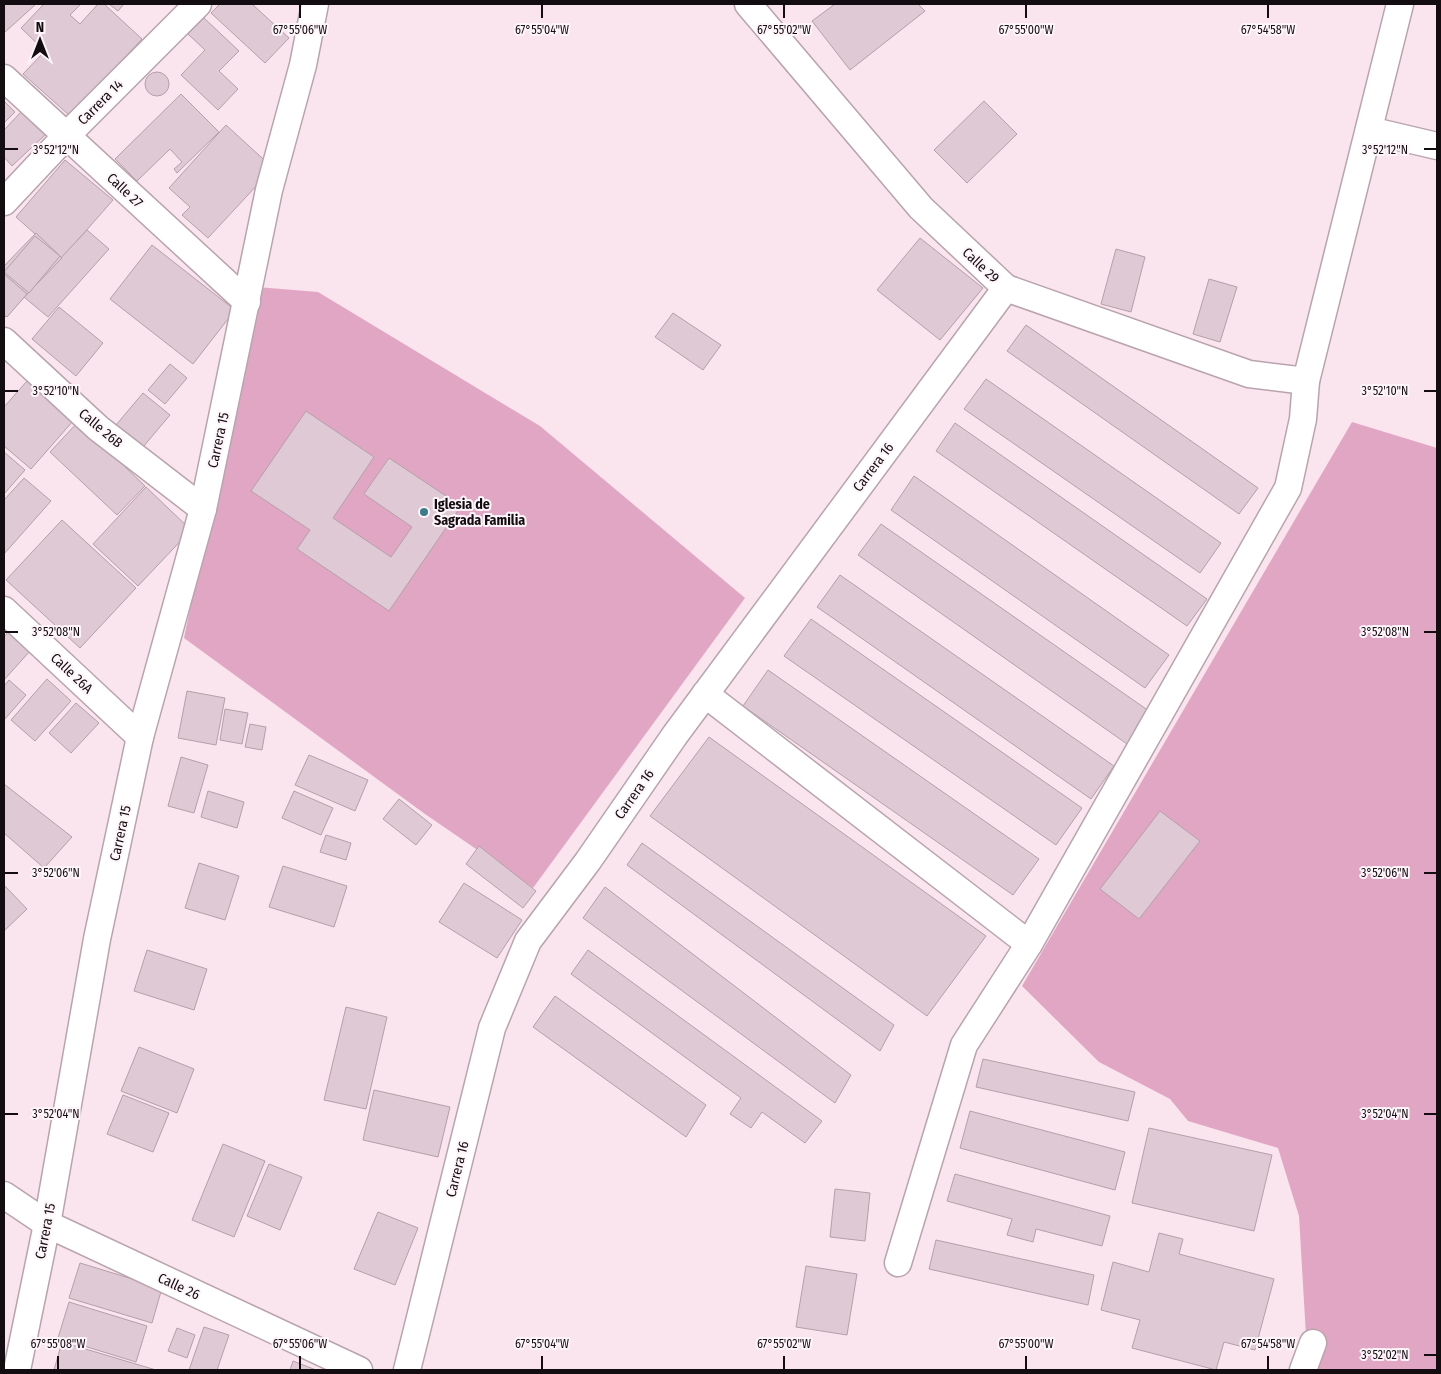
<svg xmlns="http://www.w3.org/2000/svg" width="1441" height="1374" font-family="'Fira Sans Condensed',sans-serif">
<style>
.green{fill:#e2a6c5}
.building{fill:#dfc9d4;stroke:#b4a0a9}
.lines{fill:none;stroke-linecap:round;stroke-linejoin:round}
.minor-casing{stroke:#b9a4ae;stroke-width:29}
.minor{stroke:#fff;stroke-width:26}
.ticks{fill:none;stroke:#130c10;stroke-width:2}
.poi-dot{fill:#397c8c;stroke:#fef5fa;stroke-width:2}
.labels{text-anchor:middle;stroke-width:4;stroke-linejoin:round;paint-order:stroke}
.street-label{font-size:14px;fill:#130c10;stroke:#fef5fa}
.poi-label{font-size:14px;font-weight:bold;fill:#130c10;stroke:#fef5fa;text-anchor:start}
.ticks-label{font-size:12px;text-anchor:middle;fill:#130c10;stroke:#fef5fa;stroke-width:4;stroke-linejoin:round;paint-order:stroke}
</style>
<rect width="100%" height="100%" fill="#fae4ee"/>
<g class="green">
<path d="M257,287L318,292L540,426L745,598L533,888L425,814L184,638Z"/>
<path d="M1352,422L1437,448V1370H1308L1299,1216L1278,1148L1188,1121L1170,1099L1099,1062L1022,986Z"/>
</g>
<g class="building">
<path d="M4,4H36L4,33Z"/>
<path d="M44,4H81L70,15L80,24L98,4H104L142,39L70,116L23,74L45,51L21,28Z"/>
<path d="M109,4H124L118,11Z"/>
<path d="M220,4H252L289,38L265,63L211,13Z"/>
<path d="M835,4H918L925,11L850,70L812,21Z"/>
<path d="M204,18L239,51L219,71L238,89L218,110L181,75L205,50L188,34Z"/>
<circle cx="157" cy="84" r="12"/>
<path d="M181,94L219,132L177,173L174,169L182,162L170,149L137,181L115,159Z"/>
<path d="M4,101L15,112L4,123Z"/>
<path d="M984,101L1017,134L967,183L934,150Z"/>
<path d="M21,112L45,135L12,166L4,157V130Z"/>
<path d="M226,125L273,168L208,238L182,215L190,207L169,188Z"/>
<path d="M65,160L113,200L62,258L16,217Z"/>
<path d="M87,230L109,249L48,317L24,297Z"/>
<path d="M36,233L62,258L4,318V266Z"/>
<path d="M35,236L60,256L29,293L4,272Z"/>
<path d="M920,238L983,288L940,340L877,290Z"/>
<path d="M152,245L235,310L193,364L110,299Z"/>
<path d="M1116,249L1145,257L1131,312L1101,304Z"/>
<path d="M4,274L27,294L7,317L4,315Z"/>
<path d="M1209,279L1237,287L1220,342L1193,334Z"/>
<path d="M59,307L103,343L76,376L32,339Z"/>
<path d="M673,313L721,345L703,370L655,337Z"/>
<path d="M1026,325L1258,488L1239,514L1007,351Z"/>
<path d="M170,364L187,378L165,404L148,390Z"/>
<path d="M986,379L1221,543L1200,573L964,409Z"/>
<path d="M27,381L73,421L31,469L4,446V407Z"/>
<path d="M143,393L170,415L143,447L116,425Z"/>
<path d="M306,411L374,457L333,518L391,557L412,527L364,494L389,458L461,506L389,611L297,549L310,530L251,491Z"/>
<path d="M78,422L145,486L117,515L50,452Z"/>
<path d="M955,423L1207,599L1187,626L936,451Z"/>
<path d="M4,452L25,470L4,494Z"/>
<path d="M914,476L1169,655L1145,688L891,510Z"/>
<path d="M24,478L51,501L4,554V500Z"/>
<path d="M146,487L191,530L138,586L93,544Z"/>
<path d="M62,520L136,588L80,648L6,580Z"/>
<path d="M881,524L1149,711L1127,744L858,555Z"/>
<path d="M840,575L1114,766L1091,799L817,607Z"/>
<path d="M811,619L1082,808L1056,845L784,656Z"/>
<path d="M8,632L30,651L4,680V637Z"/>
<path d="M768,670L1039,859L1013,895L743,706Z"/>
<path d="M47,679L71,701L35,741L11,720Z"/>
<path d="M9,680L26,695L4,720V686Z"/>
<path d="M187,691L225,698L216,745L178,738Z"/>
<path d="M76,703L99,723L71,753L49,733Z"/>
<path d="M225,709L248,713L242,744L220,740Z"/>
<path d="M250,724L266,727L262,750L245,747Z"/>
<path d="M709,737L986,936L927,1016L650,816Z"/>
<path d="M309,755L368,780L355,811L295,785Z"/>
<path d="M181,757L208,765L194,813L168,806Z"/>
<path d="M4,784L72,837L44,868L4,833Z"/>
<path d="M208,791L244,802L237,828L201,817Z"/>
<path d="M294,791L333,808L321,835L282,818Z"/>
<path d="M399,799L432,825L416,845L383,819Z"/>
<path d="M1160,811L1200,841L1139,919L1100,889Z"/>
<path d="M326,835L351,843L346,860L320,852Z"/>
<path d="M642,843L894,1025L880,1051L627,865Z"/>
<path d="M479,846L536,891L523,908L466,864Z"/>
<path d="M199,863L239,876L225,920L185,908Z"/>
<path d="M283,866L347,886L334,927L269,907Z"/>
<path d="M464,883L522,920L497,958L439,922Z"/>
<path d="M4,885L27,909L4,931Z"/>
<path d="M605,887L851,1075L835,1103L583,918Z"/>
<path d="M147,950L207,969L194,1010L134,991Z"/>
<path d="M588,950L822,1121L805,1143L762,1112L751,1128L730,1114L741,1098L571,974Z"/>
<path d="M555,996L706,1105L686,1137L533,1027Z"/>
<path d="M346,1007L387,1017L366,1109L324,1100Z"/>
<path d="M139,1047L194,1069L177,1113L121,1091Z"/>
<path d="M983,1059L1135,1092L1128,1121L976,1087Z"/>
<path d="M374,1090L450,1107L438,1157L363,1140Z"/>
<path d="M123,1095L169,1113L153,1152L107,1134Z"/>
<path d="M970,1111L1125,1152L1115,1190L960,1148Z"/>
<path d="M1149,1128L1272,1155L1254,1231L1132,1203Z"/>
<path d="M223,1144L265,1161L234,1237L192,1220Z"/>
<path d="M269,1164L302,1177L280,1230L247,1216Z"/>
<path d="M955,1174L1110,1216L1102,1246L1036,1229L1033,1242L1007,1235L1012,1219L947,1201Z"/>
<path d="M835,1189L870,1193L865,1241L830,1237Z"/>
<path d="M378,1212L418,1228L395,1285L354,1269Z"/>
<path d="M1159,1233L1183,1239L1179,1254L1274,1279L1255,1350L1224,1342L1216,1370L1132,1348L1140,1320L1101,1310L1113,1262L1149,1272Z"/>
<path d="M936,1240L1094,1275L1088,1305L929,1269Z"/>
<path d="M80,1263L162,1288L152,1323L69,1298Z"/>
<path d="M806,1266L857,1274L847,1335L796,1327Z"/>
<path d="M69,1302L147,1326L136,1362L58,1338Z"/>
<path d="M204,1327L229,1335L217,1370H189Z"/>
<path d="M177,1328L195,1335L187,1358L168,1351Z"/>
<path d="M62,1342L156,1370H54Z"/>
<path d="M293,1361L316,1370H290Z"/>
</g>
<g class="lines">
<defs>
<g id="minor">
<path d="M748,4L921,208L1006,288L1249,374L1306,381"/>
<path d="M4,78L247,302"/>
<path d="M1369,130L1437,146"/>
<path d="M4,202L66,136L198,4"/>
<path d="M4,341L98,428L203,509"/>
<path d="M4,610L140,737"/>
<path d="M705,694L1029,944"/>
<path d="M4,1195L47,1224L359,1370"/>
<path d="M898,1263L964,1045L1029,944L1288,488L1303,419L1306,381L1400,4"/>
<path d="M17,1370L47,1224L97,939L140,737L203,509L269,190L303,65L315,4"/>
<path d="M407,1370L492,1028L528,941L588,861L675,735L1006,288"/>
<path d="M1303,1370L1313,1343"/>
</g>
</defs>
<use href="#minor" class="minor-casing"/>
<use href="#minor" class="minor"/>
</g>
<path class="ticks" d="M300,5V18M542,5V18M784,5V18M1026,5V18M1268,5V18M5,149H18M1424,149H1436M5,391H18M1424,391H1436M5,632H18M1424,632H1436M5,873H18M1424,873H1436M5,1114H18M1424,1114H1436M1424,1355H1436M58,1356V1369M300,1356V1369M542,1356V1369M784,1356V1369M1026,1356V1369M1268,1356V1369"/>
<circle class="poi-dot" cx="424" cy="512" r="5"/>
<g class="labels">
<g class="street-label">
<text transform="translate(100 102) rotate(-45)" y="5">Carrera 14</text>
<text transform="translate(125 190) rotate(43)" y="5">Calle 27</text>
<text transform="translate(981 265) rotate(43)" y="5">Calle 29</text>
<text transform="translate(101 428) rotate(40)" y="5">Calle 26B</text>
<text transform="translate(218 440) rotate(-78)" y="5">Carrera 15</text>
<text transform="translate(873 467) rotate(-53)" y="5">Carrera 16</text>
<text transform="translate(72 673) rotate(43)" y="5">Calle 26A</text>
<text transform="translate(634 794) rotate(-55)" y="5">Carrera 16</text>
<text transform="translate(120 833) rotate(-78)" y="5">Carrera 15</text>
<text transform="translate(457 1169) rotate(-76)" y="5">Carrera 16</text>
<text transform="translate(45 1231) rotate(-79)" y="5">Carrera 15</text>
<text transform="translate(179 1286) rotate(25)" y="5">Calle 26</text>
</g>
<g class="poi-label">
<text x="434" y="509">Iglesia de<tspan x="434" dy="16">Sagrada Familia</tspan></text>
</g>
</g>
<g class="ticks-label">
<text x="300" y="34">67°55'06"W</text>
<text x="542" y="34">67°55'04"W</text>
<text x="784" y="34">67°55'02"W</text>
<text x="1026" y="34">67°55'00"W</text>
<text x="1268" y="34">67°54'58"W</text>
<text x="56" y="154">3°52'12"N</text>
<text x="1385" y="154">3°52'12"N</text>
<text x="56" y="395">3°52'10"N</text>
<text x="1385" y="395">3°52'10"N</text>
<text x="56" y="636">3°52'08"N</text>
<text x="1385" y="636">3°52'08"N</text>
<text x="56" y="877">3°52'06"N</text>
<text x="1385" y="877">3°52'06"N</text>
<text x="56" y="1118">3°52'04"N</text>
<text x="1385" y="1118">3°52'04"N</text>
<text x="58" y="1348">67°55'08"W</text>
<text x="300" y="1348">67°55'06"W</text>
<text x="542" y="1348">67°55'04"W</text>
<text x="784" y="1348">67°55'02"W</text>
<text x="1026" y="1348">67°55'00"W</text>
<text x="1268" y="1348">67°54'58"W</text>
<text x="1385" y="1359">3°52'02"N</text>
</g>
<rect width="1441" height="1374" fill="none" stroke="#130c10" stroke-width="10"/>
<g transform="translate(40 40)" stroke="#fef5fa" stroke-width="4" paint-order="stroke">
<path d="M0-4L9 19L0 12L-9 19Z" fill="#130c10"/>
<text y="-8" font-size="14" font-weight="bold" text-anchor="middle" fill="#130c10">N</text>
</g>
</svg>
